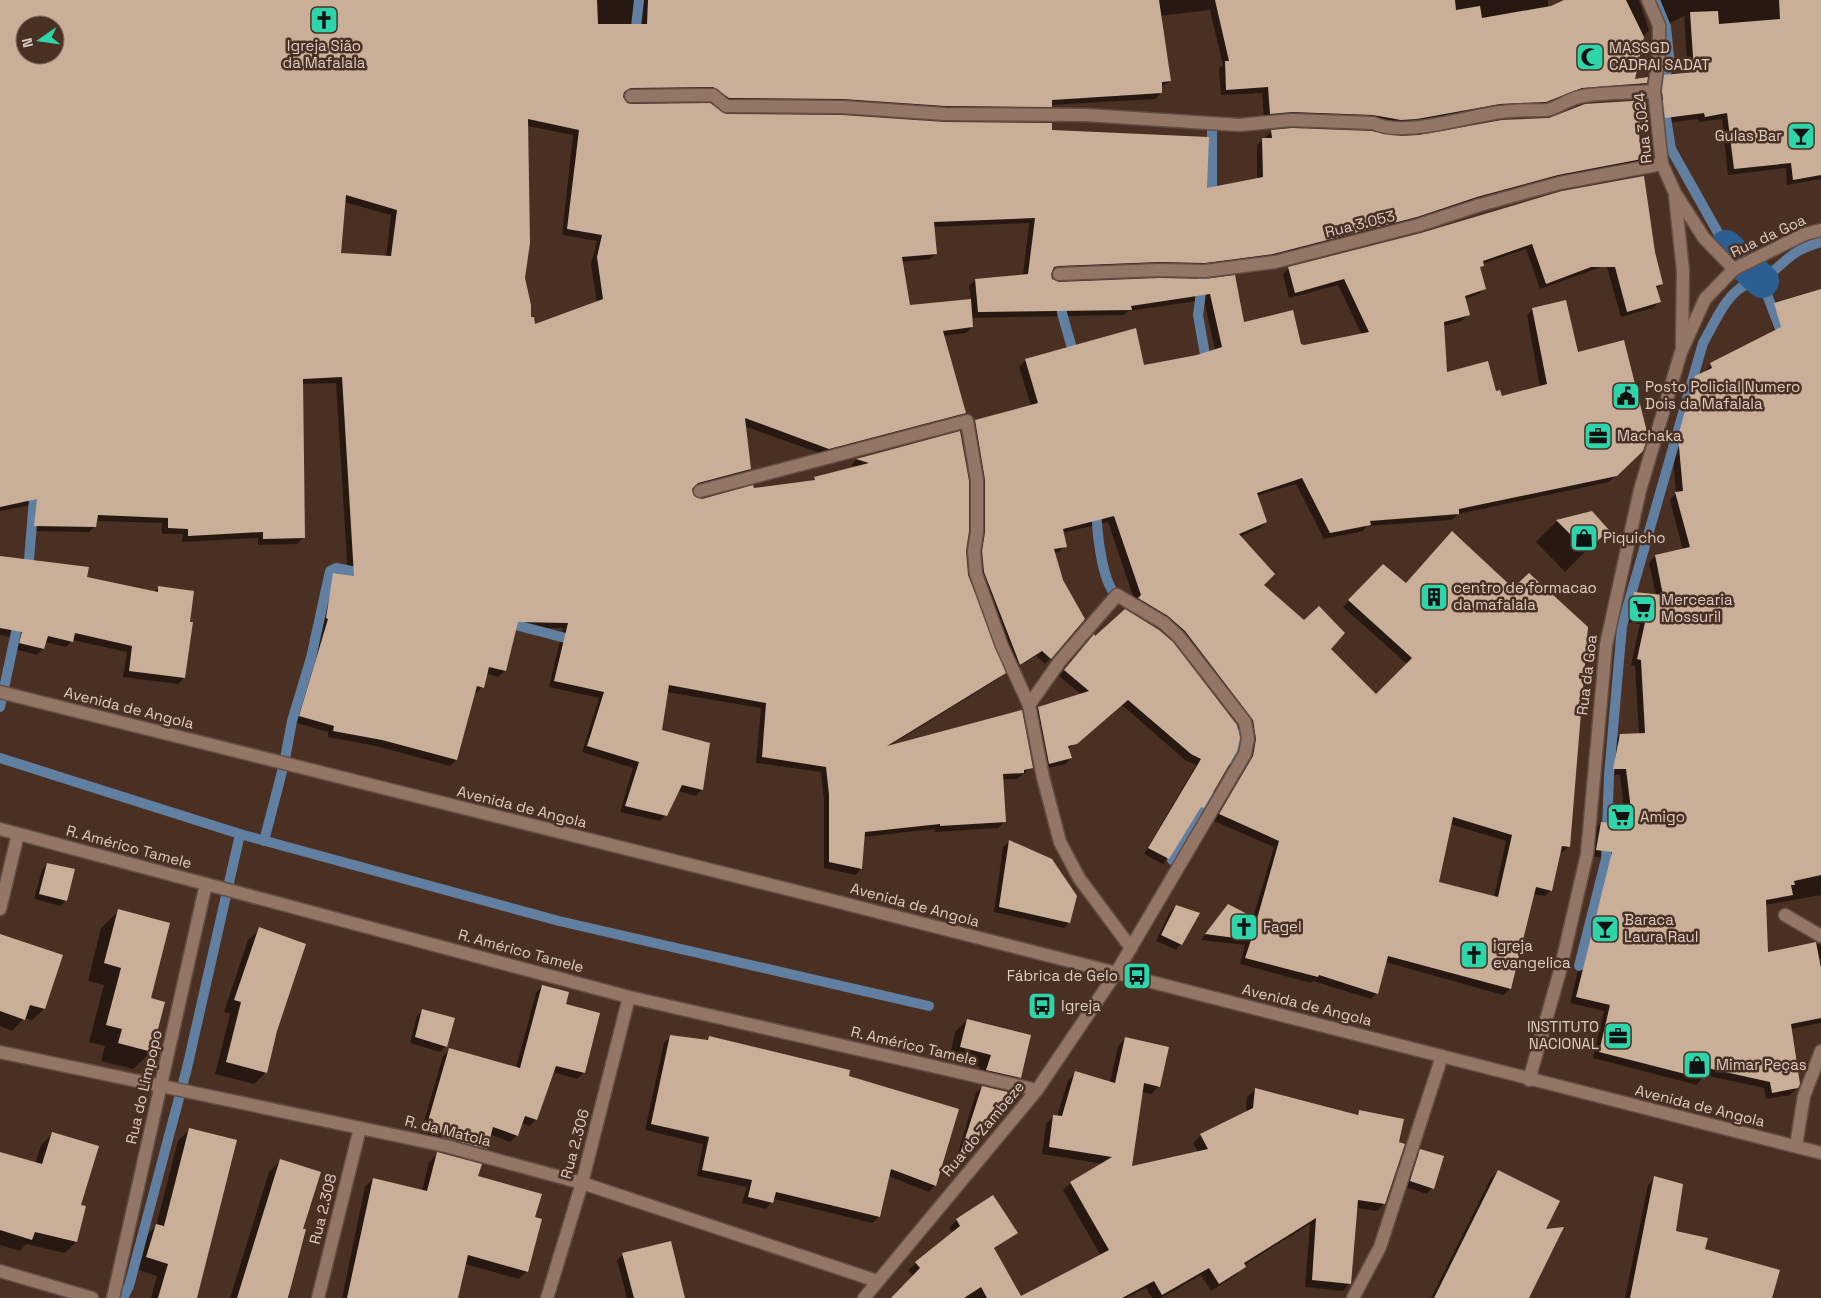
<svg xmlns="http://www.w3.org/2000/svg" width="1821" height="1298" font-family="'Space Grotesk',sans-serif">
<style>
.shadow{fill:#0007;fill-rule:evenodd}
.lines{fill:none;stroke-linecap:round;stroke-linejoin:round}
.stream{stroke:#6180a1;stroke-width:10}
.canal{stroke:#2b5f92;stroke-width:34}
.building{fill:#c9af98;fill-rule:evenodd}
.minor-casing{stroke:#644e43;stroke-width:15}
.tertiary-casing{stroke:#644e43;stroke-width:15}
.secondary-casing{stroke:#644e43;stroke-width:15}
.minor{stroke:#947667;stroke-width:12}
.tertiary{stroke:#947667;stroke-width:12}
.secondary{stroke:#947667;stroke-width:12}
.labels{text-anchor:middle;stroke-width:5;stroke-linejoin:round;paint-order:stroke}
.poi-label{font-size:15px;fill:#decdc5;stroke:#4a3023;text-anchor:start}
.street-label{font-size:15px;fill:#decdc5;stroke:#4a3023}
</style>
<rect width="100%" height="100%" fill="#4a3023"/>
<g class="shadow">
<path d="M0,0H1548V9L1566,0H1639L1649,30L1643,37L1634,80L1646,83L1639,89L1539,107L1410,125L1264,119L1262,93L1221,95L1219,68L1223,65L1210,10L1160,16L1170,81L1161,87V93L1155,99L1051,105L1045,112L723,104L706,92L623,94V101L630,105L726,115L1051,131L1205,189L1257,179V145L1272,131L1401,138L1648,120L1642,126L1638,127L1641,159L1635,165L1266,260L1198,268L1152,267L1051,272V280L1059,283L1205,280L1243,324L1304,347L1362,335L1338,285L1289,298L1283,274L1289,268L1421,234L1653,252L1662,284L1656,289L1659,302L1653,308L1621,317L1607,267L1604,266L1540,289L1526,249L1482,264L1479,269L1485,288L1479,294L1465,299L1468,314L1462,321L1443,326L1446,374L1495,392L1501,398L1540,387L1527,315L1533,309L1577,354L1642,450L1609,482L1458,514L1452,520L1367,526L1363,531L1324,539L1296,484L1256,496L1266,522L1260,528L1239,537L1262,585L1376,696L1407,664L1343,607L1383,565L1569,846L1563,852H1560L1551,890L1545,896L1533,894L1510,989L1503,995L1385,962L1377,993L1371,999L1313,981L1311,983L1240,964L1245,945L1201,940L1222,912L1253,918L1274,847L1214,821L1247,763L1250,746L1247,727L1179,637L1135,602L1108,522L1062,533L1065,546L1059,552L1054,553L1051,658L1045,664L1036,656L1013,670L978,579L970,427L976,421L1031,406L1019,367L1025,361L1135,329L1143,366L1197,357L1215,350L1204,300L1128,311L1124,315L971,318L972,327L966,333L943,336L964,413L958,419L822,454L744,426L750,469L744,475L691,489L693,497L702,500L753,489L811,482L815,478L858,467L851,465L856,460L959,433L967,575L1004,673L998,679L889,746L1032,767L1017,779H1002L1004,822L998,828L934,832L935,829L863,837L861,869L855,875L824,868V801L821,772L756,763L761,708L667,692L660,731L702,789L696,796L678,791L666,815L660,821L620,812L633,768L582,752L599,698L549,687L563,628H515L505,671L498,677L486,673L482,687L476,693L474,692L456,760L450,766L376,746L328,737V732L293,722L322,624H320L328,581L334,575L348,577L336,383L302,384L303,538L297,544L258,545V538L182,542L183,534H162V523L96,521L95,526L89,532L29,531L32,505L0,511ZM25,25H55V55H25ZM527,126L573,135L562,235L597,241L591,264L597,303L534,326L530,318L523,278ZM344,202L391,215L386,257L340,254ZM1029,223L1023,276L975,280L969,286L971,300L909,306L902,262L930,259L936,253L933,227ZM1450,824L1506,841L1494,897L1437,883Z"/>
<path d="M1646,0H1821V179L1787,185L1786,168L1728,175L1722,119L1699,122L1698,119L1659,124V83L1665,77L1688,74L1684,16L1660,28Z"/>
<path d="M1821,289V895L1765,905L1767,953L1815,943L1821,945V1023L1790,1029L1797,1088L1790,1095L1766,1099L1764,1088L1704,1075L1697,1085L1593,1058L1604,1011L1570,1003L1606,858L1590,856L1595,829L1601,823L1626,826L1620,775H1607L1614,741L1621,735H1639L1635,666L1631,665L1640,624L1626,622L1628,600L1635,593L1656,595L1649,563L1655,556L1683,550L1670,500L1676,493L1672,444L1688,384L1695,377L1705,372L1711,364L1774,332L1768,309L1774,302Z"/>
<path d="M1592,513L1607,530L1565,572L1536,542L1557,521Z"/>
<path d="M0,558L154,592L159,588L184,678L178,684L123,677L127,652L72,640L66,647L45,642L43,649L37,655L14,649L16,638L0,635Z"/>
<path d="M1088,642L1236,726L1203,807L1163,864L1144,854L1196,765L1185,760L1122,705L1068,749L1071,758L1066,764L1043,769L1033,714L1038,708L1082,695L1059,676Z"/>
<path d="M1009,842L1069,922L1064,928L994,912L1003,847Z"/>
<path d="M47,864L66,900L61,906L34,899L42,870Z"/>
<path d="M1176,906L1181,944L1176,950L1156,941L1170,912Z"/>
<path d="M119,911L149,999L151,1052L133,1069L101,1061L105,1046L89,1042L104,985L88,981L101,928Z"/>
<path d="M260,929L275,1030L266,1072L254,1084L215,1074L230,1014L224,1012L248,940Z"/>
<path d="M0,940L61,956L44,1009L32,1020L24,1018L12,1031L0,1026Z"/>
<path d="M542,986L565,1005L584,1072L577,1079L553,1072L536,1119L530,1126L521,1123L517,1135L510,1142L489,1134L485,1148L479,1155L420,1135L443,1056L450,1049L516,1068L536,993Z"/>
<path d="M423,1010L446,1046L440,1052L410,1043L417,1016Z"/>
<path d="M967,1020L1020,1077L1008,1089L976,1082L980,1067L949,1059L955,1032Z"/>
<path d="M670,1037L706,1041L709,1037L847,1077L935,1185L929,1192L888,1176L879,1217L872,1223L774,1199L766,1209L742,1203L747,1187L697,1176L703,1144L645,1130L664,1043Z"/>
<path d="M1125,1039L1159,1086L1151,1094L1142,1092L1131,1168L1198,1152L1193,1143L1201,1135L1246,1113L1247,1097L1255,1090L1355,1116L1359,1111L1384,1204L1377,1211L1356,1208L1350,1283L1343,1291L1305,1287L1310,1224L1244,1265L1237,1274L1211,1291L1201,1275L1161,1298H1152L1146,1288L1126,1298H1021L1101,1256L1063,1190L1071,1183L1103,1164L1042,1154L1046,1124L1054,1116L1057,1117L1068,1080L1076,1073L1110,1083L1118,1046Z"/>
<path d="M982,1087L961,1157L955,1163L976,1093Z"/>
<path d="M190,1129L195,1298H151L157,1276L135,1269L145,1237L156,1226L178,1141Z"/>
<path d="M53,1133L79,1206L76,1242L65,1253L26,1244L20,1251L0,1245V1154L35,1164L41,1145Z"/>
<path d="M1421,1150L1432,1188L1427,1194L1405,1187L1415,1156Z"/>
<path d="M437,1154L477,1177L534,1218L527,1271L519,1279L465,1264L456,1298H342L365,1187L373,1179L422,1191L429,1162Z"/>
<path d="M280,1161L302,1229L289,1298H230L269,1172Z"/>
<path d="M1498,1171L1544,1230L1528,1298H1431L1491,1178Z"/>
<path d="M1655,1178L1674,1232L1704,1250L1772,1298H1625L1648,1185Z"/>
<path d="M957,1220L1016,1232L994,1249L1020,1298H892L913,1276L908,1270L953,1233L949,1228Z"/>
<path d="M623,1255L684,1298H627L617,1260Z"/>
</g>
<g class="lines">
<g class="stream">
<path d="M1655,0L1666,27L1669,56L1664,88"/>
<path d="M635,36L639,0"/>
<path d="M1664,105L1671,149L1726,247"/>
<path d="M1212,125V199"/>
<path d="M1204,269L1198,315L1207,366"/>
<path d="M1762,281L1784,340"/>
<path d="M1061,298L1062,313L1075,359"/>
<path d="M1096,507C1097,529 1101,587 1120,599"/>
<path d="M28,572L35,487"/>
<path d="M504,622L577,641"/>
<path d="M0,707L19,618"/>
<path d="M0,758L240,834L559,921L929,1006"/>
<path d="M1231,760L1245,736L1243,731"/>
<path d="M264,841L284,764L292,721L311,658L330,571L336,568L367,574"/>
<path d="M1172,860L1210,796"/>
<path d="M1579,966L1606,859L1609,775L1622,626L1703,343C1713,326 1723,301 1739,289C1749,281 1761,282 1770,274C1789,258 1795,249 1821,242"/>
<path d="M123,1298L129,1286L187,1068L240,834"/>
</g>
<path class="canal" d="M1726,247L1762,281"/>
</g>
<g class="building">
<path d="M0,0H597L598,24H647L648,0H1159L1171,81L1162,82V93L1052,100V107L945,106L843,99L729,98L713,87L631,88L624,92L623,97L627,103L631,104L710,103L726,114L842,115L945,122L1052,123V130L1209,137L1207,188L1263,177L1262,138H1272L1271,130L1292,128L1372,131L1401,136L1419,135L1502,120L1549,118L1585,104L1647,100L1649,121L1640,122V126H1638L1642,159L1558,175L1477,197L1417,217L1273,254L1205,263L1159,262L1059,266L1054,267L1051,274L1052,279L1059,282L1159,278L1205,279L1235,275L1244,322L1293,310L1301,344L1304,345L1369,332L1344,279L1295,293L1288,267L1421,233L1562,191L1644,176L1655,252L1663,284L1656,286L1661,302L1627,312L1615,267H1591L1546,284L1532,244L1483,261L1484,266L1480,267L1486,289L1465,296L1470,315L1444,322L1447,372L1488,361L1496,391L1500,390L1502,396L1547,384L1532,308L1566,300L1578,352L1624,340L1648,436L1643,451L1617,476L1459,509V514L1370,521L1371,525L1330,533L1302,478L1257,493L1267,522L1239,534L1275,574L1264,585L1304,620L1319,606L1345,633L1331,649L1376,694L1412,658L1348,600L1383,564L1406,583L1452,531L1513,588L1529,573L1588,627L1570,847L1562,846L1552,891L1536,887L1511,989L1388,956L1378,994L1319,975L1318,977L1245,958L1251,940L1205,934L1228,904L1257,919L1279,841L1219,814L1253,756L1256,739L1253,720L1185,631L1168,616L1138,598L1141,595L1114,516L1063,529L1067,547L1054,549L1063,580L1085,619L1051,659L1042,651L1020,665L984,572L982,551L985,532V480L975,420L1038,403L1025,359L1136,328L1144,365L1197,355L1222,347L1210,294L1131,306L1132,310L978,312L975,279L1028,274L1035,218L934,222L937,254L902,257L910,305L971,299L973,327L943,331L966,413L829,449L745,418L751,469L698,483L692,489L694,496L702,499L753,485L754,488L815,480L814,477L869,463L856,459L960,431L969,481V531L966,551L968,575L1006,673L887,746L1022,710L1033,768L1024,770V773L1003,774L1006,822L940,826V824L865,832L862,869L829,862V794L826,767L762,757L766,703L669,685L662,730L710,743L703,790L682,785L667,816L625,806L639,762L587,746L604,692L554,681L568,623L518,622L506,671L489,667L484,688L477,686L457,760L382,740L333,731L334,726L299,716L328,619L326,618L333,573L354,576L342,377L303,379L305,538L263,539V532L188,536V529L168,528V518L98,515L96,527L34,526L37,499L0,507ZM25,25H55V55H25ZM528,119L579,130L567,229L602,235L597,257L603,299L535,324L534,317H531V305L525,278L530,243ZM346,195L397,210L391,256L341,253ZM1453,817L1512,835L1498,897L1439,882Z"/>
<path d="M1215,0H1455L1456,10L1480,6L1482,18L1551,6L1564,0H1626L1644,37L1635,79L1648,77L1647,83L1582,88L1546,102L1500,104L1417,119L1401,120L1373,115L1292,112L1270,114L1268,87L1226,90L1225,61H1229Z"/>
<path d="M1779,0H1821V175L1793,180L1791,163L1734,169L1727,113L1705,117L1704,113L1665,118L1662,91L1664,75L1694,72L1690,12L1718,11L1719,24L1780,19Z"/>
<path d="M1821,289V875L1794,881L1795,885H1791L1793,895L1766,900L1768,952L1816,942L1821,968V1018L1791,1024L1800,1084L1798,1088L1772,1093L1770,1082L1707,1068L1705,1079L1599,1052L1610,1005L1576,997L1612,852L1596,850L1601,822L1633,826L1626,769H1613L1620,734L1645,733L1641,660L1637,659L1646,618L1632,616L1634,592L1663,595L1655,555L1690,547L1675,492L1683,491L1678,436L1695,376L1712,368L1710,363L1781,327L1774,303Z"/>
<path d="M1592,511L1609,530L1587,551L1556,520Z"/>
<path d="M0,556L89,567L87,577L158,592V586L194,591L190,622H193L185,678L129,671L132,646L75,633L73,642L48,636L44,649L19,643L22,632L0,628Z"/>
<path d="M1125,609L1159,630L1173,642L1237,725L1240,738L1237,751L1204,808L1201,807L1169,859L1148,848L1201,759L1191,754L1128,700L1077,744L1068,746L1072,758L1049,764L1038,707L1089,691L1064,670L1094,634L1095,636Z"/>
<path d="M1009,840L1052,859L1077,896L1070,923L999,907Z"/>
<path d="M47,863L75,869L67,901L39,894Z"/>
<path d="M1176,905L1200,913L1182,945L1161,935Z"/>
<path d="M118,909L170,923L151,998L165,1002L152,1052L118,1043L122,1029L106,1025L121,968L104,963Z"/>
<path d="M259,927L306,944L277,1031L267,1073L226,1062L241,1002L234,1000Z"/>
<path d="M0,934L63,955L45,1009L30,1005L25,1020L0,1011Z"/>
<path d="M542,985L569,992L566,1004L600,1013L585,1073L556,1066L537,1120L525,1116L518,1136L493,1127L487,1149L441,1137V1133L426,1128L449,1048L520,1068Z"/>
<path d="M422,1009L455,1018L447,1047L415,1037Z"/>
<path d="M967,1019L1031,1035L1021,1078L986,1070L991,1055L960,1047Z"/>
<path d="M670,1035L708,1040L709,1036L850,1070L849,1076L959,1109L936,1186L891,1169L880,1217L776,1192L773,1203L748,1197L752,1180L702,1170L709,1137L651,1124Z"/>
<path d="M1125,1037L1169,1047L1160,1087L1144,1083L1132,1166L1208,1149L1200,1134L1253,1108L1255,1088L1358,1115L1359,1110L1404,1119L1399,1142L1405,1144L1385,1204L1358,1200L1351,1284L1312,1280L1316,1218L1244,1263L1246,1267L1219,1284L1209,1268L1162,1295L1154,1281L1122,1298H987L981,1287L964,1298H891L920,1268L915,1262L960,1226L956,1219L993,1195L1018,1233L994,1248L1021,1296L1109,1250L1070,1182L1112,1157L1049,1147L1053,1115L1062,1116L1075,1071L1115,1083Z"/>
<path d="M982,1086L1012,1093L962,1158L959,1157Z"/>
<path d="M189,1128L237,1140L197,1298H158L168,1264L146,1257L156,1224L164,1226Z"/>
<path d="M52,1132L99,1146L81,1205L86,1206L77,1242L35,1232L32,1240L0,1230V1152L42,1164Z"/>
<path d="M1420,1149L1444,1156L1434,1189L1410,1181Z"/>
<path d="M437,1152L482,1164L478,1176L542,1194L535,1217L542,1219L528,1272L468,1255L458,1298H347L373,1178L427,1191Z"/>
<path d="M280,1159L321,1172L303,1229H306L288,1298H237Z"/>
<path d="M1498,1170L1560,1201L1546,1229L1564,1227L1529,1298H1434Z"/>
<path d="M1654,1176L1683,1184L1676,1231L1708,1238L1705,1249L1780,1270L1772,1298H1630Z"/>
<path d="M671,1241L685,1298H634L622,1253Z"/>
</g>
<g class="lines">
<defs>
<g id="minor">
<path d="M631,96L713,95L726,106L842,107L945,114L1086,115L1239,125L1292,120L1373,123C1404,138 1467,116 1501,112C1516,110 1532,110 1547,110C1560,107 1567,99 1583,96C1606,92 1630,93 1654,91"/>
<path d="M1059,274L1159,270L1205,271L1275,262L1419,225L1480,205L1560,183L1662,164"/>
<path d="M700,491L967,421L977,480V532L974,551L976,574L1002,646L1029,705L1043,777L1060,842L1079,878L1131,948"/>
<path d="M0,829L629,997L1037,1090"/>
<path d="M0,909L18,834"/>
<path d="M1785,915L1821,936"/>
<path d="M0,1052L446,1146L582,1183L877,1281"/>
<path d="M1796,1146L1804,1096L1821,1051"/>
<path d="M0,1271L92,1298"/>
<path d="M113,1298L206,884"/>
<path d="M318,1298L360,1128"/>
<path d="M547,1298L582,1183L629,997"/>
<path d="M864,1298L1037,1090L1116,973L1245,754L1248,738L1245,722L1179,637L1164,623L1117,595L1060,661L1029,705"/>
<path d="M1353,1298L1380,1247L1442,1056"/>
</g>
<g id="tertiary">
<path d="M1648,0L1659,25V54L1654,91L1662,164L1675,193L1704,238L1734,269"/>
<path d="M1675,195L1683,271L1682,345"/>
<path d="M1529,1080L1560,971L1587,854L1606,645L1640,490L1681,352L1705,299L1734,269L1805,234L1821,230"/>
</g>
<path id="secondary" d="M0,692L819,897L1821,1153"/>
</defs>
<use href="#minor" class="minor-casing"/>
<use href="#tertiary" class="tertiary-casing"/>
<use href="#secondary" class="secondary-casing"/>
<use href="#minor" class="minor"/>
<use href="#tertiary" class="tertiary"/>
<use href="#secondary" class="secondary"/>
</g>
<defs>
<symbol id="church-square" viewBox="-11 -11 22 22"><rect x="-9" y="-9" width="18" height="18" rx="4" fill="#2ed4aa" stroke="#4a3023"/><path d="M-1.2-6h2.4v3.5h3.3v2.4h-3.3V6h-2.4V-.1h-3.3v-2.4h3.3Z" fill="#111"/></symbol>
<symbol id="mosque-square" viewBox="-11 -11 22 22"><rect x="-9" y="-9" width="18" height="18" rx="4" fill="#2ed4aa" stroke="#4a3023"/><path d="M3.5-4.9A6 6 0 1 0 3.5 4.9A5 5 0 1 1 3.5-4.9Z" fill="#111"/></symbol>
<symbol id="bar-square" viewBox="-11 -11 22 22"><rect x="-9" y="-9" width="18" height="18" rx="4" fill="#2ed4aa" stroke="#4a3023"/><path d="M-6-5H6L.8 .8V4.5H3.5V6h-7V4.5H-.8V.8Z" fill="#111"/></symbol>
<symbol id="civic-square" viewBox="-11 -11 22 22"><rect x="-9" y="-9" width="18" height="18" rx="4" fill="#2ed4aa" stroke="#4a3023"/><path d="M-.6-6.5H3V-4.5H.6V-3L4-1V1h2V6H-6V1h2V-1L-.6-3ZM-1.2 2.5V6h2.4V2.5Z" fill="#111"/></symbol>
<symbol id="office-square" viewBox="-11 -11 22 22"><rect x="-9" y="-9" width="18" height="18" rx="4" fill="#2ed4aa" stroke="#4a3023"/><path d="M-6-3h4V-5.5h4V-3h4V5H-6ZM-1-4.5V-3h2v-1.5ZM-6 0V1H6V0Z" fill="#111"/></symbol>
<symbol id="shop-square" viewBox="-11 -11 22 22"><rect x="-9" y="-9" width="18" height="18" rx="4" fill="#2ed4aa" stroke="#4a3023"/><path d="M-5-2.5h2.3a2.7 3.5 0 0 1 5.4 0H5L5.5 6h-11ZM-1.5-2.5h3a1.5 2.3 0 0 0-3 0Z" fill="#111"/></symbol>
<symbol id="building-square" viewBox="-11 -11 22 22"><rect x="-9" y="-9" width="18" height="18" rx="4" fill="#2ed4aa" stroke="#4a3023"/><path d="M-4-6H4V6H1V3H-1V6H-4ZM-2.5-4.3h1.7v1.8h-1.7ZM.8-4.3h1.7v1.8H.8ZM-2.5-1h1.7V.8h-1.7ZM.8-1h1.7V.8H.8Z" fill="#111"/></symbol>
<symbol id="supermarket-square" viewBox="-11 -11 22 22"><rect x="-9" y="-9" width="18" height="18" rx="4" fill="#2ed4aa" stroke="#4a3023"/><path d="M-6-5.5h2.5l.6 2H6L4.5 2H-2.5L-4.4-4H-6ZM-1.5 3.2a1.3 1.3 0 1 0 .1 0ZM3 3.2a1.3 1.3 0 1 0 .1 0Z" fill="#111"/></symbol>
<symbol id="bus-square" viewBox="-11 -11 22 22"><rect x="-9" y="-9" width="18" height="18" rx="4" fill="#2ed4aa" stroke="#4a3023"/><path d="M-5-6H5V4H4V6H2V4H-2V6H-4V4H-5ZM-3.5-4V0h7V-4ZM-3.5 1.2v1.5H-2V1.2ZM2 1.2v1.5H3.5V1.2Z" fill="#111"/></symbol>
</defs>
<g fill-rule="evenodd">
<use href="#church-square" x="308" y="4" width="32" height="32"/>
<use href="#mosque-square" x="1574" y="41" width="32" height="32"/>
<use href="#bar-square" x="1785" y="120" width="32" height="32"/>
<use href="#civic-square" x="1610" y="380" width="32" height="32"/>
<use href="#office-square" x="1582" y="420" width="32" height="32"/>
<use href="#shop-square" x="1568" y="522" width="32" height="32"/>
<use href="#building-square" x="1418" y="581" width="32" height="32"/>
<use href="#supermarket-square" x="1626" y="593" width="32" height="32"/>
<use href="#supermarket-square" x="1605" y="801" width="32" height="32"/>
<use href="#church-square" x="1228" y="911" width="32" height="32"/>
<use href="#bar-square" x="1589" y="913" width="32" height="32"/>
<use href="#church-square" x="1458" y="939" width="32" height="32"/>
<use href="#bus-square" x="1121" y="960" width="32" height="32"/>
<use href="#bus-square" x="1026" y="990" width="32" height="32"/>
<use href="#office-square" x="1602" y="1020" width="32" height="32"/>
<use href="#shop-square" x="1681" y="1049" width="32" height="32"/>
</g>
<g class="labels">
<g class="poi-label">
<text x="324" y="51" text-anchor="middle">Igreja Sião<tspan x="324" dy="17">da Mafalala</tspan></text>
<text x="1609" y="53">MASSGD<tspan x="1609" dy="17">CADRAI SADAT</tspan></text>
<text x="1782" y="141" text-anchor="end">Gulas Bar</text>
<text x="1645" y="392">Posto Policial Numero<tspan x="1645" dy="17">Dois da Mafalala</tspan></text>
<text x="1617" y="441">Machaka</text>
<text x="1603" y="543">Piquicho</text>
<text x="1453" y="593">centro de formacao<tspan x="1453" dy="17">da mafalala</tspan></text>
<text x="1661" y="605">Mercearia<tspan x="1661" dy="17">Mossuril</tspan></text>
<text x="1640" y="822">Amigo</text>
<text x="1624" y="925">Baraca<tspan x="1624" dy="17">Laura Raul</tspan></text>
<text x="1263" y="932">Fagel</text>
<text x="1493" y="951">igreja<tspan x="1493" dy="17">evangelica</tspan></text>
<text x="1118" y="981" text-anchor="end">Fábrica de Gelo</text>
<text x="1061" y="1011">Igreja</text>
<text x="1599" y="1032" text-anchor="end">INSTITUTO<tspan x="1599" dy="17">NACIONAL</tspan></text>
<text x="1716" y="1070">Mimar Peças</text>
</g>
<g class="street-label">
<text transform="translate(1643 128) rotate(-96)" y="5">Rua 3.024</text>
<text transform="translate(1360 224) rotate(-14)" y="5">Rua 3.053</text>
<text transform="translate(1768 236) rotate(-25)" y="5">Rua da Goa</text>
<text transform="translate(1587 675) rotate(-83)" y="5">Rua da Goa</text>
<text transform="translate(129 708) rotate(14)" y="5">Avenida de Angola</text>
<text transform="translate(522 807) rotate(14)" y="5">Avenida de Angola</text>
<text transform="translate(129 847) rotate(15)" y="5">R. Américo Tamele</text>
<text transform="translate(915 905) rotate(15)" y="5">Avenida de Angola</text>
<text transform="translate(521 951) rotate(15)" y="5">R. Américo Tamele</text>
<text transform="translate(1307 1005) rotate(14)" y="5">Avenida de Angola</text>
<text transform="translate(914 1046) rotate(13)" y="5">R. Américo Tamele</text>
<text transform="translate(144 1087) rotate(-77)" y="5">Rua do Limpopo</text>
<text transform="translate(1700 1106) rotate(14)" y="5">Avenida de Angola</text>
<text transform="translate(983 1129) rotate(-50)" y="5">Rua do Zambeze</text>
<text transform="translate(448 1131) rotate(14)" y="5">R. da Matola</text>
<text transform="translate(575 1144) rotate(-75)" y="5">Rua 2.306</text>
<text transform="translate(323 1209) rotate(-76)" y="5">Rua 2.308</text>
</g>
</g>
<g transform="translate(40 40) rotate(257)"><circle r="24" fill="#4a3023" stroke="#856f64"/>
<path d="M0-4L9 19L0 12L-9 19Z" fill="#2ed4aa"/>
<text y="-8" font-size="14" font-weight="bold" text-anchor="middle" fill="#decdc5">N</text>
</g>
</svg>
